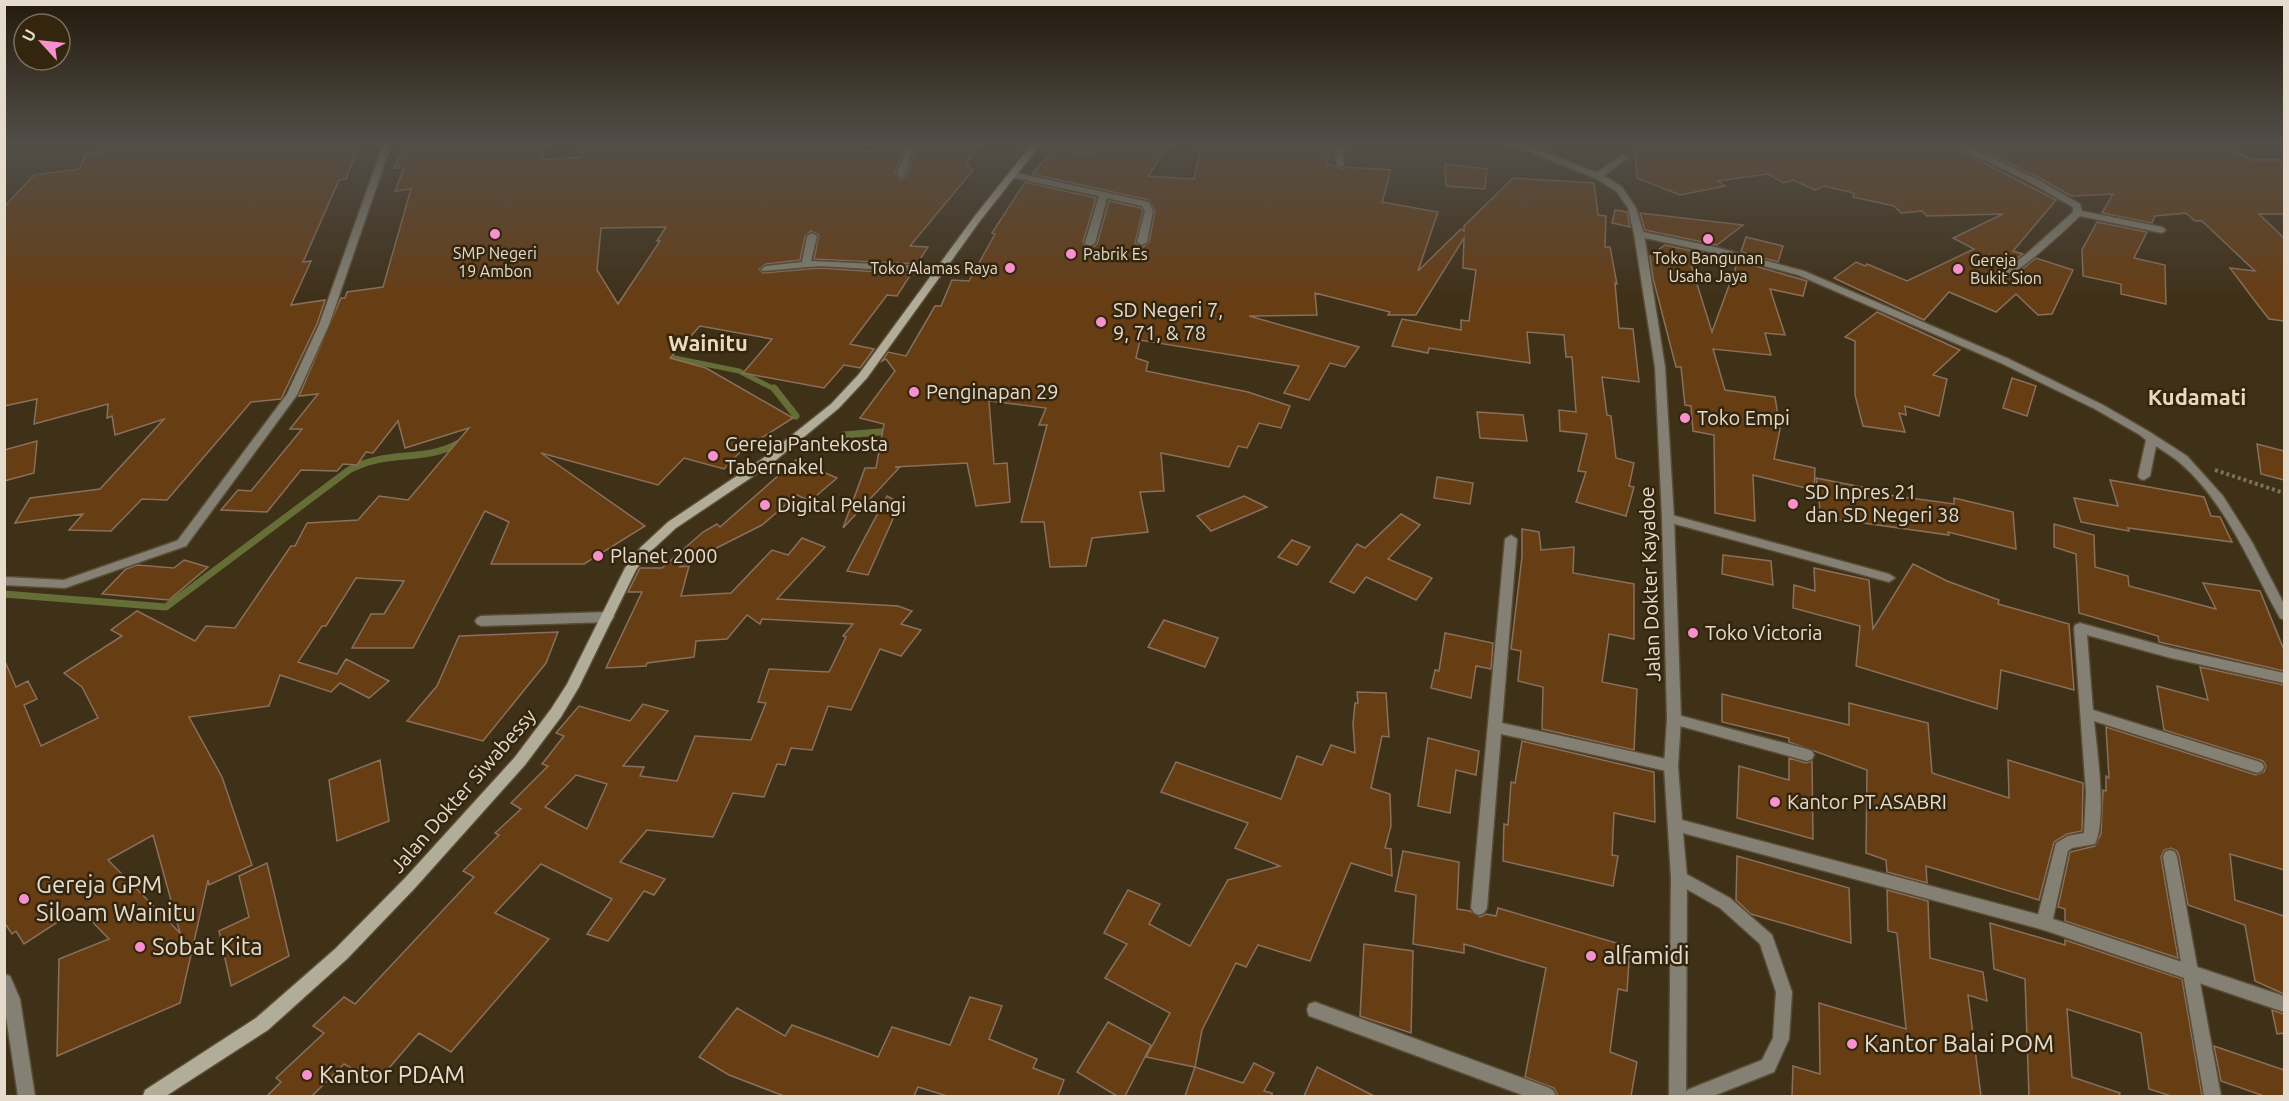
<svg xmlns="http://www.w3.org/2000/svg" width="2289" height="1101" font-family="Ubuntu,sans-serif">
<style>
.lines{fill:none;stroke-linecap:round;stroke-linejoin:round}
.stream-far1{stroke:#656e36;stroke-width:5}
.stream{stroke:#656e36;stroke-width:7}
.building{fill:#673d14;stroke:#89705c;stroke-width:1.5;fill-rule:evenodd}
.service-casing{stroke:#5a4c35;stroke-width:3}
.minor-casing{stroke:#5a4c35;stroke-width:3}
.tertiary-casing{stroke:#5a4c35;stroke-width:3}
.secondary-casing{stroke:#5a4c35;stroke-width:3}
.path{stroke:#7d715c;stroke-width:4;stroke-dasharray:3 3;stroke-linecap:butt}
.service{fill:#848174;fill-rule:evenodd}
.minor{fill:#848174;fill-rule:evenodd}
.tertiary{fill:#848174;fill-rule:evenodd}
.secondary{fill:#b1ad99;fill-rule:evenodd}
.poi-dot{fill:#f790cd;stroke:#34260e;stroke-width:2}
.labels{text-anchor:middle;stroke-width:5;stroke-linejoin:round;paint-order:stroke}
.far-poi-label{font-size:16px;fill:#e5dcce;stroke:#34260e}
.poi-label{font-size:20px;fill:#e5dcce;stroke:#34260e;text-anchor:start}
.street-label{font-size:20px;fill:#e5dcce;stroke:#34260e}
.quarter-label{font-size:22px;font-weight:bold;fill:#ebd9bc;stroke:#34260e}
.near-poi-label{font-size:24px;fill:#e5dcce;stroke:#34260e;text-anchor:start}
</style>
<rect width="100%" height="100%" fill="#3f3018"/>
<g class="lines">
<path class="stream-far1" d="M665,356L739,371L776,390"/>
<g class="stream">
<path d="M774,388L796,416"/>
<path d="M844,435L891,431"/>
<path d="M4,594L166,607L349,470C389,449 423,463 459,443"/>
</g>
</g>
<g class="building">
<path d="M105,145H179V150L224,145H356L354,151H357L346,179L339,180L303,262L311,261L291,305L325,300L317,324L281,399L251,402L167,500L142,499L111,531L69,530L83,514L15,523L30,498L100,489L164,419L115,435L112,416L107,418L108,404L34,424L37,399L4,406V207L34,175L79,169L86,154L101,152Z"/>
<path d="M444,145H509L507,149L544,146L541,160L582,157L585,148L608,145H811L808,150L876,151L878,145H904L895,173L901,179L907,175L917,145H980L966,163L973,170L910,246L928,247L917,264L814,259L819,235L811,231L805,236L800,260L766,264L759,269L763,273L819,268L911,274L897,296L887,295L850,344L874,349L860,368L844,365L824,388L743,373L772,339L700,326L670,358L706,368L793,418L741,451L724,469L684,458L658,485L541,453L645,526L584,564H491L509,522L485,511L413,648H352L371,614H384L404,581L356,578L326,626H322L298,662L337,674L346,659L389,681L369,698L340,683L331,692L280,675L269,706L189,717L222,777L252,865L209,885L208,880L180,1003L57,1056L59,959L109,939L79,908L24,944L16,931L12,934L4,922V659L16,687L28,681L37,699L24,705L41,746L98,718L82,687L64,673L122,636L111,630L137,611L195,641L206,626L235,628L291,546H295L307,523L358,520L379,496L408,500L469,428L405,448L398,421L373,453L366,452L357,465L343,464L337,471L301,470L267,512L221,510L238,490L251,491L302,429H290L318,394L299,396L341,298H345L347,292L383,287L411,189L395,191L404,168H394L405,148ZM666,227L657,241H660L618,304L597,270L601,228ZM153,835L180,933L108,860Z"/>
<path d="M1098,145H1169L1148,176L1194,179L1201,145H1277L1310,149L1311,145H1333L1326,164L1343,169L1346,167L1391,170L1382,202L1438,212L1418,271L1461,229L1464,231V226L1513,178L1594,183L1598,215L1606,216L1605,247H1610L1617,284L1615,283L1619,328L1633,329L1639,382L1602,377L1607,415L1611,416L1616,458L1634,463L1629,486L1634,487L1626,516L1576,502L1586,472L1578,471L1587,434L1560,431L1559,410L1576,412L1572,357H1566L1564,335L1527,332L1530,363L1429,348L1428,353L1392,346L1402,319L1461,330V320L1469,321L1476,270L1463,268L1464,238L1416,315H1388L1390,312L1315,293L1317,315L1249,316L1359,347L1345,367L1330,363L1309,400L1284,393L1299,366L1140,340L1136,358L1148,362L1146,371L1248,392L1290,406L1281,428L1259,423L1247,448L1238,446L1229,467L1161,453L1164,491L1140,492L1148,532L1092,538L1086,566L1050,567L1044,522H1021L1047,425H1039L1046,408L989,401L994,464L1007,463L1010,502L976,506L967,463L895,467L899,468L843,528L865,468H876L884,424L860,418L895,371L886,359L882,361L888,352L906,356L935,306H941L952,280L969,281L995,234L992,233L1025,182L1096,198L1083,242L1086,247L1091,248L1097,244L1109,201L1141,208L1143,211L1135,243L1143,247L1149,242L1155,211L1149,200L1032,174L1054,149L1091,154Z"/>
<path d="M1635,145L1953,147L2056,200L2013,251L2023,254L1995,274V282L2015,275L2036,258L2073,270L2052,314L2038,315L2016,294L1996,312L1949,292L1924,320L1834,278L1856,262L1865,266L1867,264L1907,281L1974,249L1953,238L2003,214L1927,216L1922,211L1901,213L1894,206L1853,197L1854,193L1824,186L1815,190L1793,180L1784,183L1768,174L1718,181L1725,186L1680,195L1637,178Z"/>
<path d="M1971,145H2156L2162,150L2224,145L2251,160H2284V214H2259L2284,238V321L2269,319L2258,305L2230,268L2255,271L2202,221H2195L2186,213L2155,216L2152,223L2102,213L2113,194L2071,196L2036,176Z"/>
<path d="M1445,164L1487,169L1485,189L1446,186Z"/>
<path d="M1615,210L1627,212L1630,227L1612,223Z"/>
<path d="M1640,213L1743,225L1717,245L1645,230Z"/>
<path d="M2097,222L2147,232L2134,258L2165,265L2166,304L2121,294V284L2083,276L2082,250Z"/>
<path d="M1746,237L1783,246L1778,262L1741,252Z"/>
<path d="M1665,245L1706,254L1691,265L1712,332L1738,261L1807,281L1803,296L1770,289L1785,335L1765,333L1771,355L1713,349L1725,390L1775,397L1780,429L1774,459L1815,468L1814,490L1753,475L1755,521L1715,513L1714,435L1693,431L1691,406L1685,405L1681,367H1676L1653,278L1650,256Z"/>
<path d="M1877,312L1960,350L1933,375L1947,379L1939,416L1905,406L1906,415L1899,413L1905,432L1863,426L1855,395V341L1845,337Z"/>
<path d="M2012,378L2036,386L2027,416L2003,408Z"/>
<path d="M1477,412L1523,415L1527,441L1480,438Z"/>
<path d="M37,441L34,473L4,481V450Z"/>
<path d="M2257,444L2284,451V480L2261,474Z"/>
<path d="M796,460L837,478L810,501L797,495L762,525L679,567L689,566L681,596L731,593L772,550L788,555L802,538L825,547L777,599L898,606L912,611L901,624L921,630L901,656L880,649L851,710L828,706L812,750L791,748L785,765L777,764L764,797L733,793L713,837L647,830L620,862L665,879L654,895L644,891L608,941L587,934L612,899L541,864L495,913L549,939L451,1052L419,1033L377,1082L344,1064L312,1096H267L281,1082L276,1078L324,1033L313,1026L344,997L355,1004L474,877L463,871L499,835L495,833L521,809L511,803L548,766L542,764L564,736L556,733L579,706L630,721L643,704L668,711L623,766L644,767L640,776L677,781L695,736L751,740L766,703L758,702L769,669L829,672L846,637L843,636L853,624L762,619L760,624L747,615L727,639L696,641L694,657L647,663L646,666L606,668L642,592H628L640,568H662L703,532L717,524L720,527ZM576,775L607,784L587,829L545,807Z"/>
<path d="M1437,477L1473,483L1470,504L1434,498Z"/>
<path d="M1816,478L1887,492L1888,495L1954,504V498L2013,512L2016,549L1948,532L1949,535L1821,517Z"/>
<path d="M2110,480L2204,497L2211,516L2220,517L2232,542L2128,528L2129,531L2081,522L2074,498L2118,506Z"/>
<path d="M887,496L900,503L868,575L847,571Z"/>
<path d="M1244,496L1267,507L1211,531L1197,516Z"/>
<path d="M1401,514L1420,525L1388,559L1432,578L1416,600L1366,577L1354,593L1330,582L1357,544L1365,548Z"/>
<path d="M2054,524L2094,535L2095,567L2128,576L2129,586L2216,609L2203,583L2260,591L2284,650V671L2159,642L2158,636L2079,613L2076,554L2054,547Z"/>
<path d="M1522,529L1539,532L1541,550L1574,547L1573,573L1634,584V639L1609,634L1602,682L1637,689L1634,750L1542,729L1543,687L1518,681L1521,651L1511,649L1522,557Z"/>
<path d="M1292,540L1310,547L1297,565L1278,557Z"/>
<path d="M1723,555L1771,561L1773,585L1722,574Z"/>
<path d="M184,560L208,567L169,600L102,594L126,569L137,565L174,568Z"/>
<path d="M1913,564L1947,581L1999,600L1998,604L2069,624L2074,690L2001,670L1997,709L1856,666L1860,626L1793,608L1794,585L1815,591L1814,568L1869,580L1873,629Z"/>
<path d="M1164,620L1218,638L1205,667L1148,647Z"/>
<path d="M558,632L546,663L483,741L407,721L437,686L459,636Z"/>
<path d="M1445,633L1493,643L1491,669L1476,666L1471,698L1431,688L1435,670L1439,671Z"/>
<path d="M2200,667L2284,685V870L2230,854L2235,900L2284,916V994L2255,981L2245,925L2188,905L2179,856L2177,851L2171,848L2164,850L2161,857L2178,958L2065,921V909L2058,907L2070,852L2095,846L2101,834L2103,790L2106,791V776L2109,778L2106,727L2256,775L2264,772L2266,766L2263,761L2164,730L2157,686L2208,700Z"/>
<path d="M1357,692L1386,693L1389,737L1382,736L1371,788L1390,794L1391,826L1385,848L1391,849L1392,876L1351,863L1310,961L1258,945L1246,967L1236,963L1202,1030L1195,1067L1146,1057L1170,1013L1105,978L1127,944L1104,933L1128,890L1160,904L1149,924L1190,946L1228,880L1280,866L1235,848L1248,823L1161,792L1176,762L1281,799L1297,756L1322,765L1331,745L1355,753L1353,724L1355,703H1358Z"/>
<path d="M1722,694L1849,725V703L1928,723L1932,773L2009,798L2008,760L2083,783L2082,831L2067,834L2054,842L2039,900L1926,866L1927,883L1887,872L1886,860L1866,853L1867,770L1789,742V738L1722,722Z"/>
<path d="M1428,738L1479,751L1476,775L1456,770L1450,813L1418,806Z"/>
<path d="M1522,741L1654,772L1655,822L1614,813L1612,855L1618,856L1613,886L1503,861L1504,824L1508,825L1511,782L1515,783Z"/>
<path d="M1789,758L1806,763L1812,761L1813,839L1737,818L1739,766L1789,780Z"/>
<path d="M380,760L389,821L337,841L329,780Z"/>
<path d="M1403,851L1459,862L1457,909L1470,911L1480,917L1486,914L1496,916L1498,908L1630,947L1627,991L1618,989L1610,1052L1637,1062L1631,1096H1558L1554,1088L1525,1077L1546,968L1464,944V953L1413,944L1416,895L1395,891Z"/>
<path d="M1737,856L1849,888L1851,943L1751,914L1736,900Z"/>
<path d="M267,863L289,956L231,986L219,931L249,917L239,876Z"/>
<path d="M1887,890L1928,901L1930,958L1983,972L1987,1001L1968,995L1981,1096H1792L1793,1066L1820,1074L1819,1003L1906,1029L1897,933L1888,931Z"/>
<path d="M1990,923L2065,945V940L2182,979L2202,1096H2171L2149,1089L2141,1033L2067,1009L2072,1077L2120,1093L2119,1096H2029L2025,979L1994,969Z"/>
<path d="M1364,944L1413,951L1411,1033L1360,1016Z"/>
<path d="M970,997L1002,1006L989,1039L1037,1059L1033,1068L1064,1080L1058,1096H947L918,1087L914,1096H784L729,1075L699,1057L737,1008L785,1036L792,1025L878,1057L892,1027L950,1045Z"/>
<path d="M2272,1010L2284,1014V1033L2277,1034Z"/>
<path d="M1108,1022L1151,1045L1125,1096H1117L1077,1072Z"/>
<path d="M2214,1046L2284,1070V1096H2264L2221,1081Z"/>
<path d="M1254,1063L1274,1073L1264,1091L1272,1093V1096H1185L1195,1067L1243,1083Z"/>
<path d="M1317,1067L1374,1096H1304Z"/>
</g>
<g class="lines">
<defs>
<g id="service">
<path d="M182,539L186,540L188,543L186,546L65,588L4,585V577L64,580Z"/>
<path d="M608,612L612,614L614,617L612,620L608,622L481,626L477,624L475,621L477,618L481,616Z"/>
<path d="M1679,870L1730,898L1772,935L1792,992L1789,1039L1774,1072L1713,1096H1684L1687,1090L1762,1060L1773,1038L1776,992L1760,944L1720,908L1674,882L1671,877L1674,872Z"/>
</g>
<g id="minor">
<path d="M383,145H391L329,325L297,395L186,546H178L176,543L178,540L287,394L319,325Z"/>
<path d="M907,145H915L905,174L901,177L897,174Z"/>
<path d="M1335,145H1343L1344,167L1337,165Z"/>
<path d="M1954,145H1965L2035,178L2080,204L2082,211L2162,227L2166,230L2162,233L2080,216C2066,229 2011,282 1996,280V276L2025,255L2073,212V207L2029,182Z"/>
<path d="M1622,155L1629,157L1601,178H1595V174Z"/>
<path d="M1013,172L1149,202L1153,211L1147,242L1142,245L1137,242L1145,211L1142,206L1107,198L1095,243L1090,246L1087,245L1085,243L1099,196L1010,177L1009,175Z"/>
<path d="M1639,231L1715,247L1804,271L2009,359L2103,405L2148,431L2187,456L2223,496L2252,542L2284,604V620L2280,618C2250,565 2226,502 2179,462C2172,456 2163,451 2156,446L2150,476L2144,480L2140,479L2138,476L2146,440L2140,435L2095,409L2001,363L1798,275L1714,253L1636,236V232Z"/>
<path d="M812,233L817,236L811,261L940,267L945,270L940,273L819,266L763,271L761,269L766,266L802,262L807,236Z"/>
<path d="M1668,514L1889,574L1895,578L1889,582L1664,521L1662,518L1664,515Z"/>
<path d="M1511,535L1517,539L1502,723L1671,760L1676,762L1678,766L1676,770L1671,772L1501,734L1487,908L1484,913L1479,915L1474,913L1471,908L1505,539Z"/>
<path d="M2080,623L2171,648L2284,673V683L2171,658L2087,635L2093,710L2257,761L2262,763L2264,767L2262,771L2257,773L2094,721C2097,749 2107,820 2095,844L2072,848L2068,851L2052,923L2049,928L2044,930L2039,928L2036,923L2056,843L2068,836L2084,833L2086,792L2074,628L2075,625Z"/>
<path d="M1674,714L1807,749L1812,751L1814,755L1812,759L1807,761L1669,723L1667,719L1669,715Z"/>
<path d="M2170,850L2175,852L2177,857L2221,1096H2204L2163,857L2165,852Z"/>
<path d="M4,974L10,976L20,999L35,1096H18L4,1003Z"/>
<path d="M1315,1002L1547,1087L1553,1090L1556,1096H1525L1315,1018L1309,1016L1307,1010L1309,1004Z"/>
</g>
<path id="tertiary" d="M1512,145H1524L1601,174L1622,187L1636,208L1644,234L1665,367L1674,518L1681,719L1678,766L1682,820L2044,916L2284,996V1012L2044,930L1683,833L1687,877L1686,1096H1669L1671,877L1664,766L1667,719L1662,518L1655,367L1634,234L1628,208L1616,191L1595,178Z"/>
<path id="secondary" d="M1031,145H1040L980,221L867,378L839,408L770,465L676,528L649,553L636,570L579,687L561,717L525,765L415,888L347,959L268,1030L166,1096H143L145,1090L256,1018L335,949L405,878L515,757L551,709L567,684L625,568L641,547L668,522L762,459L831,404L859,374L974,217Z"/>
</defs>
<use href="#service" class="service-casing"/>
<use href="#minor" class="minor-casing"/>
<use href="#tertiary" class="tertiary-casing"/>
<use href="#secondary" class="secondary-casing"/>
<path class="path" d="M2215,470L2284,493"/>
<use href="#service" class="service"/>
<use href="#minor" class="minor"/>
<use href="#tertiary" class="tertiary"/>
<use href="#secondary" class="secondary"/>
</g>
<linearGradient id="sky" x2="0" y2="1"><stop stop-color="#231a0d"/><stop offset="0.48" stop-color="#524e48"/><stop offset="1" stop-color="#524e48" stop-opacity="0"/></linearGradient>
<rect width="2289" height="299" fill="url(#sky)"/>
<g class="poi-dot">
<circle cx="495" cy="234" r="6"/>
<circle cx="1708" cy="239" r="6"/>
<circle cx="1071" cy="254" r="6"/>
<circle cx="1010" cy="268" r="6"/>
<circle cx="1958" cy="269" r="6"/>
<circle cx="1101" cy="322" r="6"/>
<circle cx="914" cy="392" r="6"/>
<circle cx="1685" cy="418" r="6"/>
<circle cx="713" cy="456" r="6"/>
<circle cx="1793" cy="504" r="6"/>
<circle cx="765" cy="505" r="6"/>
<circle cx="598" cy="556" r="6"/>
<circle cx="1693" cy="633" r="6"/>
<circle cx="1775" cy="802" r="6"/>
<circle cx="24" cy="899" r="6"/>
<circle cx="140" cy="947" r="6"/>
<circle cx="1591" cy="956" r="6"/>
<circle cx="1852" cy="1044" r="6"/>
<circle cx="307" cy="1075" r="6"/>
</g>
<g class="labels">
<g class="far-poi-label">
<text x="495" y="259">SMP Negeri<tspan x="495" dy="18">19 Ambon</tspan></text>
<text x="1083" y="260" text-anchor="start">Pabrik Es</text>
<text x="1708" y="264">Toko Bangunan<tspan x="1708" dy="18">Usaha Jaya</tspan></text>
<text x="1970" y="266" text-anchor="start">Gereja<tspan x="1970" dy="18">Bukit Sion</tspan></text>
<text x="998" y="274" text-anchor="end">Toko Alamas Raya</text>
</g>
<g class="poi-label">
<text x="1113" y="317">SD Negeri 7,<tspan x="1113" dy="23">9, 71, &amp; 78</tspan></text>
<text x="926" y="399">Penginapan 29</text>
<text x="1697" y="425">Toko Empi</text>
<text x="725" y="451">Gereja Pantekosta<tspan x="725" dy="23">Tabernakel</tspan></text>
<text x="1805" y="499">SD Inpres 21<tspan x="1805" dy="23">dan SD Negeri 38</tspan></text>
<text x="777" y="512">Digital Pelangi</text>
<text x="610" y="563">Planet 2000</text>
<text x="1705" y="640">Toko Victoria</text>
<text x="1787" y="809">Kantor PT.ASABRI</text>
</g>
<g class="street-label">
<text transform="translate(1650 584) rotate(-92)" y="7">Jalan Dokter Kayadoe</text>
<text transform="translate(463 791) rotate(-49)" y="7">Jalan Dokter Siwabessy</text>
</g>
<g class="quarter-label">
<text x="708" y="351">Wainitu</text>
<text x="2197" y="405">Kudamati</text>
</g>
<g class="near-poi-label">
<text x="36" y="893">Gereja GPM<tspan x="36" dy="28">Siloam Wainitu</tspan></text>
<text x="152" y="955">Sobat Kita</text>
<text x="1603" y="964">alfamidi</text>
<text x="1864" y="1052">Kantor Balai POM</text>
<text x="319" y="1083">Kantor PDAM</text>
</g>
</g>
<rect width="2289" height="1101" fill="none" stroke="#e5dcce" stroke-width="12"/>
<g transform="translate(42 42) rotate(297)"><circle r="28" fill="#34260e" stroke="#7b6f5b" stroke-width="1.5"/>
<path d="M0-4.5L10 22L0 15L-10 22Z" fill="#f790cd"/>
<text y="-9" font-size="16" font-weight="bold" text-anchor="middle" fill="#e5dcce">U</text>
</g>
</svg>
